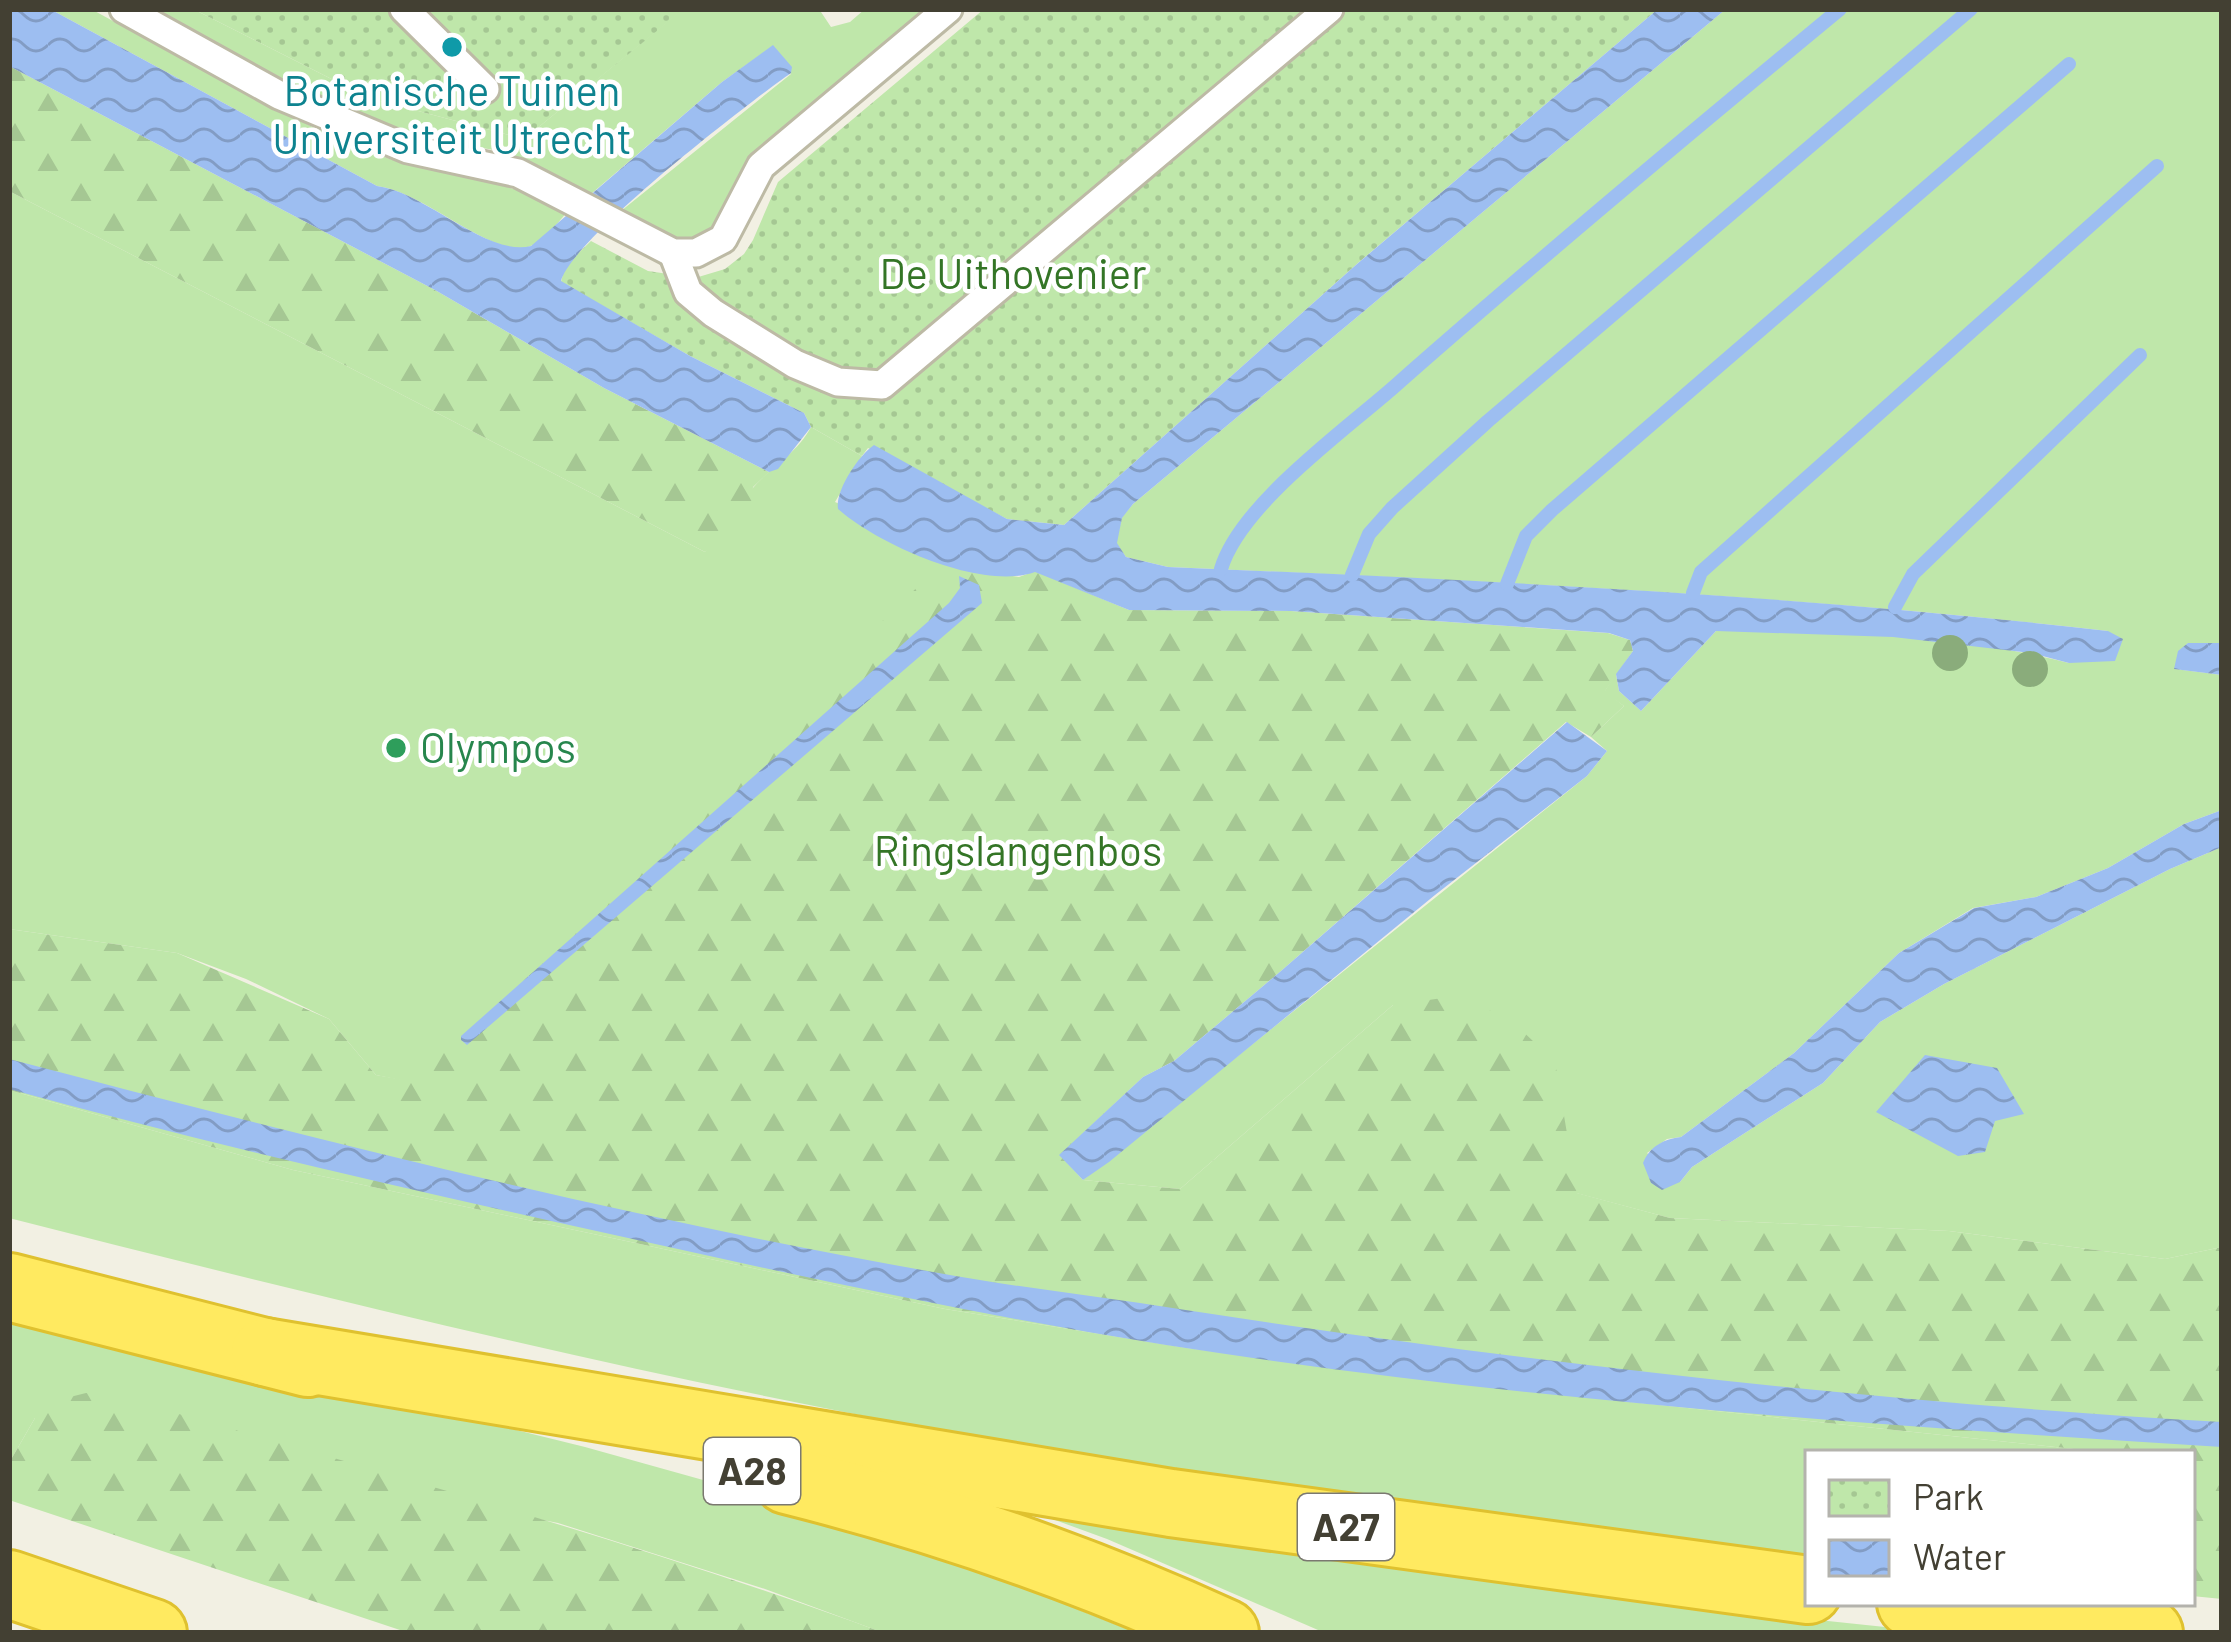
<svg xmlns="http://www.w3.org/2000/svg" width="2231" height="1642" font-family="Barlow,sans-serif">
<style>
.grass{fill:#bfe7aa}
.forest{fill:url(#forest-firs)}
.park{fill:url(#park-dots)}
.water{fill:url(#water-waves)}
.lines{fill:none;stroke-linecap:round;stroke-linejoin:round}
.stream{stroke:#9dbef1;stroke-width:14}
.lane-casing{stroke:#bdbaa5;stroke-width:33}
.highway-casing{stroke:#dfc12f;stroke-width:72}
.lane{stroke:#fff;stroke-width:27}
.highway{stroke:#ffea60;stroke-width:66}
.tree{fill:#8aac7b}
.culture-dot{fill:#0f9aa8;stroke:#fff;stroke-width:4.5}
.leisure-dot{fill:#2e9e5b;stroke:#fff;stroke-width:4.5}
.labels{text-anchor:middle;stroke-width:9;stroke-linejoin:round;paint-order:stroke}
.shield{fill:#fff;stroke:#7b7970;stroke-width:3}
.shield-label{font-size:39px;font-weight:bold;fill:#434033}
.culture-label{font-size:42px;fill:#0d838f;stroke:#fff}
.park-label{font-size:42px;fill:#347526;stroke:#fff}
.leisure-label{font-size:42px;fill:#27864d;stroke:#fff;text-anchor:start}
</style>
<defs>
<pattern id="forest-firs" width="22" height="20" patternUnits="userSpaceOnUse" patternTransform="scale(3)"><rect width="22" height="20" fill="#bfe7aa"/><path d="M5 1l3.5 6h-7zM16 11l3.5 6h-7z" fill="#a5c793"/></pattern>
<pattern id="park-dots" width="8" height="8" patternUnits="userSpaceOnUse" patternTransform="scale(3)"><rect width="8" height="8" fill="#bfe7aa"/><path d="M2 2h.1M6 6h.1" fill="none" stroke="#a5c793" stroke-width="1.8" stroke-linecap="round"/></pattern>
<pattern id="water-waves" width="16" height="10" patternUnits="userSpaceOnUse" patternTransform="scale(3)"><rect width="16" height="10" fill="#9dbef1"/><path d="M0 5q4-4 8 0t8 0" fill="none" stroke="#829cc4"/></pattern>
</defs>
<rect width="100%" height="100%" fill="#f2f0e3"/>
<g class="grass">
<path d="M50,9H91C184,59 275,114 373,153C438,178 507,176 567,212C557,224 540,246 524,248C486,253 424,192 377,186Z"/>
<path d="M151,9H193L369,98L524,139L683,9H819L831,27L850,22L865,9H925L757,150L718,227L694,241L657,234L621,211L791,74L773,46L722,82L591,194L537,165L494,150L403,134L342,110Z"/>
<path d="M1726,9H2222V643H2188L2175,669L2222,675V810L2184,824L2108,868L2036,897L1973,908L1899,953L1794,1053L1681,1137L1667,1139L1647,1153L1680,1182L1692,1167L1823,1083L1880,1022L1944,984L2170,869L2222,847V1247L2165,1259L1949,1231L1670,1218L1576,1193L1554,1062L1393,1005L1180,1189L1083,1180L1587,776L1607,751L1591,737L1624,706L1604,692L1616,674L1619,691L1641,711L1716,631C1832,629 1956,634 2069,663L2108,631C1795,595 1482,581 1168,567L1126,557L1116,543L1122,517L1133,504Z"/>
<path d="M9,191L705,552C720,531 735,508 752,489C771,466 796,455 811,427L862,456L835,502L986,566L410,1082L376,1075L329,1019L246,979L177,953L9,929Z"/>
<path d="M9,1090L293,1170L945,1309L1187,1348L1452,1383L2111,1453H1808V1556C1540,1526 1272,1488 1006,1442C670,1383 339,1302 9,1218Z"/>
<path d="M9,1304L585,1447L871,1527L1137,1633H884L765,1589L558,1523L35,1418L9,1463Z"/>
<path d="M1003,1501L1704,1608L1942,1633H1325L1107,1539Z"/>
</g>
<g class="forest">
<path d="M9,66L435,290L604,388L769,472L753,487L751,510L705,552L9,191Z"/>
<path d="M939,566L1019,577L1035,571L1129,610L1291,611L1608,633L1630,640L1633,651L1605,691L1624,706L1591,737L1566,722L1281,971L1174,1061L1143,1077L1060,1155L1083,1180L1180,1189L1393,1005L1457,996L1511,1020L1555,1062L1577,1193L1670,1218L1949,1231L2165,1259L2222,1247V1599L2192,1596V1453H2111L1452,1383L1187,1348L945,1309L293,1170L9,1090V929L177,953L329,1019L376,1075L410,1081Z"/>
<path d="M86,1393L116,1396C374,1470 632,1540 884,1633H409L9,1500V1463L35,1418L50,1402Z"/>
</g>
<g class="park">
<path d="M193,9H684L524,139L369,98Z"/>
<path d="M984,9H1658L1358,263L1064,525L1007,519L868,448L862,456L811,427L804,413L690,356L561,282L565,266L591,241L648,271L695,278L725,269L744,254L753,240L778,182Z"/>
</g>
<g class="water">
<path d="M9,9H50L377,186C426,192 486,257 531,246L722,82L773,45L792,67L791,73C747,104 572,239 561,281L690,356L804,413L811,427L778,469L769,472L604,388L435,290L9,66Z"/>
<path d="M1658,9H1726L1133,504L1122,518L1117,543L1126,557L1168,567C1482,580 1796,595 2108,631L2123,639L2115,661L2069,663L2031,653L1893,637L1716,631L1641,711L1619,691L1616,674L1633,651L1630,640L1609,633L1291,611L1129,610L1035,572C982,591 879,545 838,509C835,491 858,456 874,445L1007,519L1064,525L1357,264Z"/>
<path d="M959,576L979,585L982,603L467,1045L461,1040V1036L949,603L960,588Z"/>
<path d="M2188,643H2222V675L2174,669L2178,651Z"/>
<path d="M1567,722L1607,751L1587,776L1435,895L1109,1162L1083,1180L1059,1155L1143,1077L1174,1061L1281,971Z"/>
<path d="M2222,810V847L2170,869L1944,984L1880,1022L1823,1083L1692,1167L1680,1182L1662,1190L1651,1183L1643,1163C1650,1146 1664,1139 1681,1137L1794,1053L1899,953L1974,908L2036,897L2108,868L2184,824Z"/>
<path d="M1925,1055L1997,1068L2024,1114L1995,1121L1985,1152L1958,1156L1876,1112Z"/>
<path d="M9,1059C314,1139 622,1217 933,1272C1014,1287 1097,1296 1179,1309C1524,1362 1873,1402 2222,1422V1447C1869,1425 1515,1400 1166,1345C977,1315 789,1274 601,1232C403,1188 205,1143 9,1089Z"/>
</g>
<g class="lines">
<g class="stream">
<path d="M1221,569C1240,505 1344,431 1395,386C1541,257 1690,133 1840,9"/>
<path d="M1352,575L1369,534L1392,508L1488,421L1971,9"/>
<path d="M1507,584L1526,536L1552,510L2069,64"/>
<path d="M1693,593L1701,572L2157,166"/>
<path d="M1895,607L1913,574L2140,355"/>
</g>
<defs>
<g id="lane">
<path d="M124,9L279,95L408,149L518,173L673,253H696L723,239L761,166L948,9"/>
<path d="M404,9L485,89"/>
<path d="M673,253L688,292L713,313L795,364L838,382L882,385L1329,9"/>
</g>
<g id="highway">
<path d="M9,1287L308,1363"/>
<path d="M265,1352L1171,1503L1808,1590"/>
<path d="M787,1480C938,1518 1083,1568 1225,1633"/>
<path d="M9,1584L153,1633"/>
<path d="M1911,1603L2149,1633"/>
</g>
</defs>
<use href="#lane" class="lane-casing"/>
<use href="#highway" class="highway-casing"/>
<use href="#lane" class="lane"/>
<use href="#highway" class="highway"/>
</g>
<g class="tree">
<circle cx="1950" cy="653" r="18"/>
<circle cx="2030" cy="669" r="18"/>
</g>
<circle class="culture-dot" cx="452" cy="47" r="12"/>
<circle class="leisure-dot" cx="396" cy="748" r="12"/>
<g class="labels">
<g class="shield">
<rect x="704" y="1438" width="96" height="66" rx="9"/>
<rect x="1298" y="1494" width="96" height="66" rx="9"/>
</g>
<g class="shield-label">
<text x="752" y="1485">A28</text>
<text x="1346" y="1541">A27</text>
</g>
<g class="culture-label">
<text x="452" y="106">Botanische Tuinen<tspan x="452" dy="48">Universiteit Utrecht</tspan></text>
</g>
<g class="park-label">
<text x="1013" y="289">De Uithovenier</text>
<text x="1018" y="866">Ringslangenbos</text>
</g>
<g class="leisure-label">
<text x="420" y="763">Olympos</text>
</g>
</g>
<rect width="2231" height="1642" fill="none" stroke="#434033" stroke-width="24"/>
<rect x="1805" y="1450" width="390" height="156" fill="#ffffff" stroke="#b4b3ad" stroke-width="3"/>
<rect x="1829" y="1480" width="60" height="36" fill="url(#park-dots)" stroke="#b4b3ad" stroke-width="3"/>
<text x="1913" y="1510" font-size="36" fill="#434033">Park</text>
<rect x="1829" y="1540" width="60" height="36" fill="url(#water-waves)" stroke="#b4b3ad" stroke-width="3"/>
<text x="1913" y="1570" font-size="36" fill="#434033">Water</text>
</svg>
